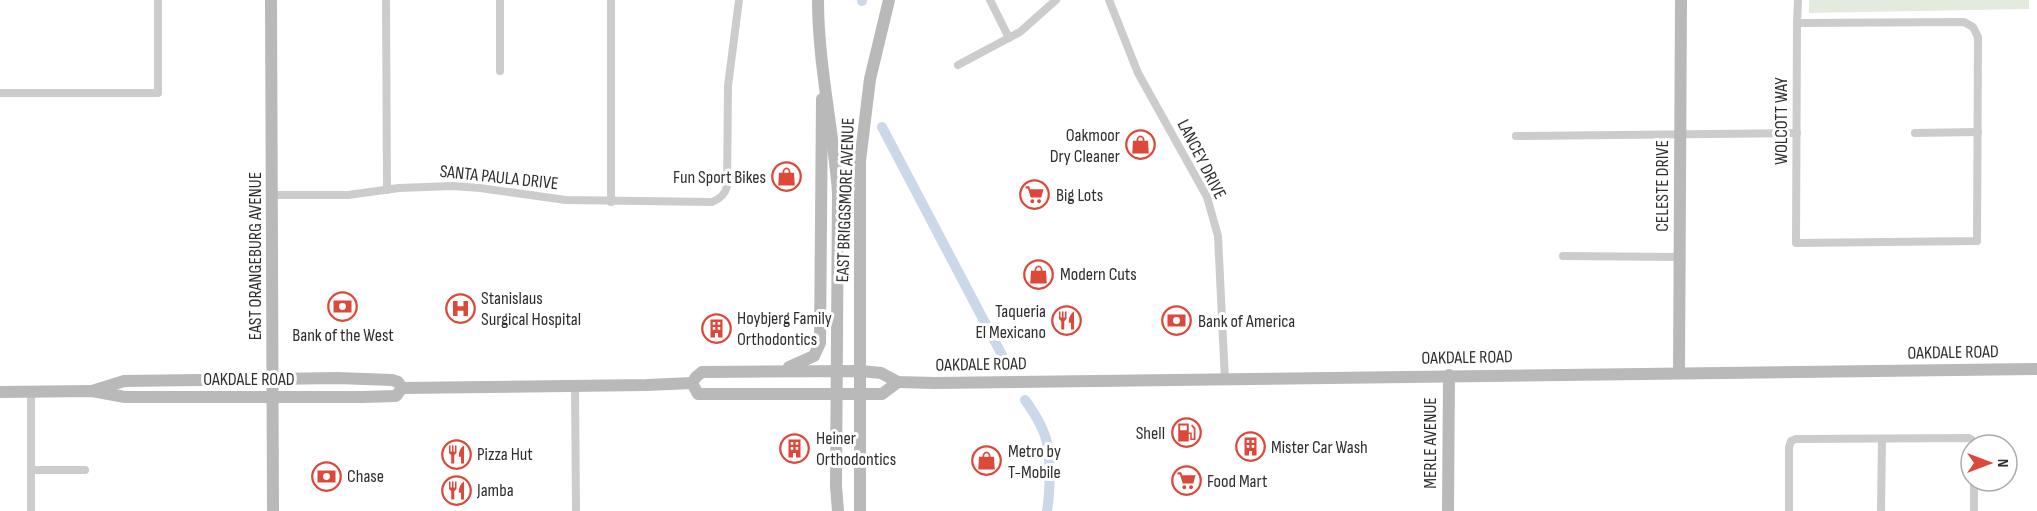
<svg xmlns="http://www.w3.org/2000/svg" width="2037" height="511" font-family="'Sofia Sans Condensed',sans-serif">
<style>
.green{fill:#e2ebdd}
.lines{fill:none;stroke-linecap:round;stroke-linejoin:round}
.canal{stroke:#cad8ea;stroke-width:10}
.street{stroke:#ccc;stroke-width:8}
.secondary{stroke:#b9b9b9;stroke-width:12}
.labels{text-anchor:middle;stroke-width:6;stroke-linejoin:round;paint-order:stroke}
.street-label{font-size:18px;fill:#2f2f2f;stroke:#fff}
.poi-label{font-size:18px;fill:#2f2f2f;stroke:#fff;text-anchor:start}
</style>
<rect width="100%" height="100%" fill="#fff"/>
<path class="green" d="M1809,0H2029V9L1809,13Z"/>
<g class="lines">
<g class="canal">
<path d="M862,1V0"/>
<path d="M882,127L1002,355"/>
<path d="M1025,400C1033,411 1044,429 1047,443C1051,461 1050,493 1047,511"/>
</g>
<g class="street">
<path d="M386,0L387,190"/>
<path d="M500,0V71"/>
<path d="M990,0L1009,38"/>
<path d="M1109,0L1138,73L1207,197L1218,236L1225,380"/>
<path d="M1797,23L1964,22L1973,27L1978,37L1977,241L1796,243L1797,23L1798,0"/>
<path d="M958,65L1020,32L1056,0"/>
<path d="M0,93H158V0"/>
<path d="M1915,133L1978,132"/>
<path d="M1516,136L1797,133"/>
<path d="M272,195H348L399,188L453,186L480,188L566,200L712,202C720,199 725,195 727,186L728,86L739,0"/>
<path d="M611,202V0"/>
<path d="M1563,256L1680,257"/>
<path d="M575,386L576,511"/>
<path d="M31,392V511"/>
<path d="M31,470H85"/>
<path d="M1789,511V447L1791,441L1796,439L1969,438L1972,440L1974,445"/>
<path d="M1881,511L1882,439"/>
<path d="M1974,511V481"/>
</g>
<g class="secondary">
<path d="M271,0L273,511"/>
<path d="M818,0C818,63 833,129 838,192L836,486L838,511"/>
<path d="M789,367L814,356L820,343L822,99"/>
<path d="M1679,373L1681,0"/>
<path d="M692,383L696,377L702,372L861,371L881,373L898,382L934,383L2037,369"/>
<path d="M692,383L698,394H882L898,382"/>
<path d="M92,391L124,381L337,378L392,380L398,382L402,388L647,385L692,383"/>
<path d="M0,392L92,391L125,397H362L396,396L402,388"/>
<path d="M860,511V161L870,79L889,0"/>
<path d="M1448,511L1449,375"/>
</g>
</g>
<defs>
<symbol id="shop-ring" viewBox="-11 -11 22 22"><circle r="9.5" fill="#fff" stroke="#dc493a" stroke-width="1.5"/><path d="M-5-2.5h2.3a2.7 3.5 0 0 1 5.4 0H5L5.5 6h-11ZM-1.5-2.5h3a1.5 2.3 0 0 0-3 0Z" fill="#dc493a"/></symbol>
<symbol id="supermarket-ring" viewBox="-11 -11 22 22"><circle r="9.5" fill="#fff" stroke="#dc493a" stroke-width="1.5"/><path d="M-6-5.5h2.5l.6 2H6L4.5 2H-2.5L-4.4-4H-6ZM-1.5 3.2a1.3 1.3 0 1 0 .1 0ZM3 3.2a1.3 1.3 0 1 0 .1 0Z" fill="#dc493a"/></symbol>
<symbol id="bank-ring" viewBox="-11 -11 22 22"><circle r="9.5" fill="#fff" stroke="#dc493a" stroke-width="1.5"/><path d="M-6-4H6V4H-6ZM0-2.3a2.3 2.3 0 1 0 0 4.6a2.3 2.3 0 1 0 0-4.6Z" fill="#dc493a"/></symbol>
<symbol id="hospital-ring" viewBox="-11 -11 22 22"><circle r="9.5" fill="#fff" stroke="#dc493a" stroke-width="1.5"/><path d="M-5-5h3v3.5h4V-5h3V5h-3V1.5h-4V5h-3Z" fill="#dc493a"/></symbol>
<symbol id="restaurant-ring" viewBox="-11 -11 22 22"><circle r="9.5" fill="#fff" stroke="#dc493a" stroke-width="1.5"/><path d="M-5-6h1v4h1v-4h1v4h1v-4h1v5L-1.5 .5V6h-2V.5L-5-1ZM5-6V6H3V1.5H1.5Q1.5-4 5-6Z" fill="#dc493a"/></symbol>
<symbol id="building-ring" viewBox="-11 -11 22 22"><circle r="9.5" fill="#fff" stroke="#dc493a" stroke-width="1.5"/><path d="M-4-6H4V6H1V3H-1V6H-4ZM-2.5-4.3h1.7v1.8h-1.7ZM.8-4.3h1.7v1.8H.8ZM-2.5-1h1.7V.8h-1.7ZM.8-1h1.7V.8H.8Z" fill="#dc493a"/></symbol>
<symbol id="fuel-ring" viewBox="-11 -11 22 22"><circle r="9.5" fill="#fff" stroke="#dc493a" stroke-width="1.5"/><path d="M-5.5-6h7V0h2V4h1.3V-2.5L3-4.5l.8-.8L6-3V5H2.5V1h-1V6h-7ZM-4.2-4.7v3.2H.2V-4.7Z" fill="#dc493a"/></symbol>
</defs>
<g fill-rule="evenodd">
<use href="#shop-ring" x="1124" y="128" width="33" height="33"/>
<use href="#shop-ring" x="770" y="160" width="33" height="33"/>
<use href="#supermarket-ring" x="1018" y="178" width="33" height="33"/>
<use href="#shop-ring" x="1022" y="258" width="33" height="33"/>
<use href="#bank-ring" x="326" y="290" width="33" height="33"/>
<use href="#hospital-ring" x="444" y="292" width="33" height="33"/>
<use href="#restaurant-ring" x="1050" y="304" width="33" height="33"/>
<use href="#bank-ring" x="1160" y="304" width="33" height="33"/>
<use href="#building-ring" x="700" y="312" width="33" height="33"/>
<use href="#fuel-ring" x="1170" y="416" width="33" height="33"/>
<use href="#building-ring" x="1234" y="430" width="33" height="33"/>
<use href="#building-ring" x="778" y="432" width="33" height="33"/>
<use href="#restaurant-ring" x="440" y="438" width="33" height="33"/>
<use href="#shop-ring" x="970" y="444" width="33" height="33"/>
<use href="#bank-ring" x="310" y="460" width="33" height="33"/>
<use href="#supermarket-ring" x="1170" y="464" width="33" height="33"/>
<use href="#restaurant-ring" x="440" y="474" width="33" height="33"/>
</g>
<g class="labels">
<g class="street-label">
<text transform="translate(1781 121) rotate(-90)" y="6">WOLCOTT WAY</text>
<text transform="translate(1202 159) rotate(63)" y="6">LANCEY DRIVE</text>
<text transform="translate(499 177) rotate(6)" y="6">SANTA PAULA DRIVE</text>
<text transform="translate(1662 186) rotate(-90)" y="6">CELESTE DRIVE</text>
<text transform="translate(845 200) rotate(-88)" y="6">EAST BRIGGSMORE AVENUE</text>
<text transform="translate(255 256) rotate(-90)" y="6">EAST ORANGEBURG AVENUE</text>
<text transform="translate(1953 352) rotate(-1)" y="6">OAKDALE ROAD</text>
<text transform="translate(1467 357) rotate(-1)" y="6">OAKDALE ROAD</text>
<text transform="translate(981 364) rotate(-1)" y="6">OAKDALE ROAD</text>
<text x="249" y="385">OAKDALE ROAD</text>
<text transform="translate(1430 443) rotate(-90)" y="6">MERLE AVENUE</text>
</g>
<g class="poi-label">
<text x="1120" y="141" text-anchor="end">Oakmoor<tspan x="1120" dy="21">Dry Cleaner</tspan></text>
<text x="766" y="183" text-anchor="end">Fun Sport Bikes</text>
<text x="1056" y="201">Big Lots</text>
<text x="1060" y="280">Modern Cuts</text>
<text x="481" y="304">Stanislaus<tspan x="481" dy="21">Surgical Hospital</tspan></text>
<text x="1046" y="317" text-anchor="end">Taqueria<tspan x="1046" dy="21">El Mexicano</tspan></text>
<text x="737" y="324">Hoybjerg Family<tspan x="737" dy="21">Orthodontics</tspan></text>
<text x="1198" y="327">Bank of America</text>
<text x="343" y="341" text-anchor="middle">Bank of the West</text>
<text x="1165" y="439" text-anchor="end">Shell</text>
<text x="816" y="444">Heiner<tspan x="816" dy="21">Orthodontics</tspan></text>
<text x="1271" y="453">Mister Car Wash</text>
<text x="1008" y="457">Metro by<tspan x="1008" dy="21">T-Mobile</tspan></text>
<text x="477" y="460">Pizza Hut</text>
<text x="347" y="482">Chase</text>
<text x="1207" y="487">Food Mart</text>
<text x="477" y="496">Jamba</text>
</g>
</g>
<g transform="translate(1989 463) rotate(90)"><circle r="28" fill="#ffffff" stroke="#acacac" stroke-width="1.5"/>
<path d="M0-4.5L10 22L0 15L-10 22Z" fill="#dc493a"/>
<text y="-9" font-size="16" font-weight="bold" text-anchor="middle" fill="#2f2f2f">N</text>
</g>
</svg>
